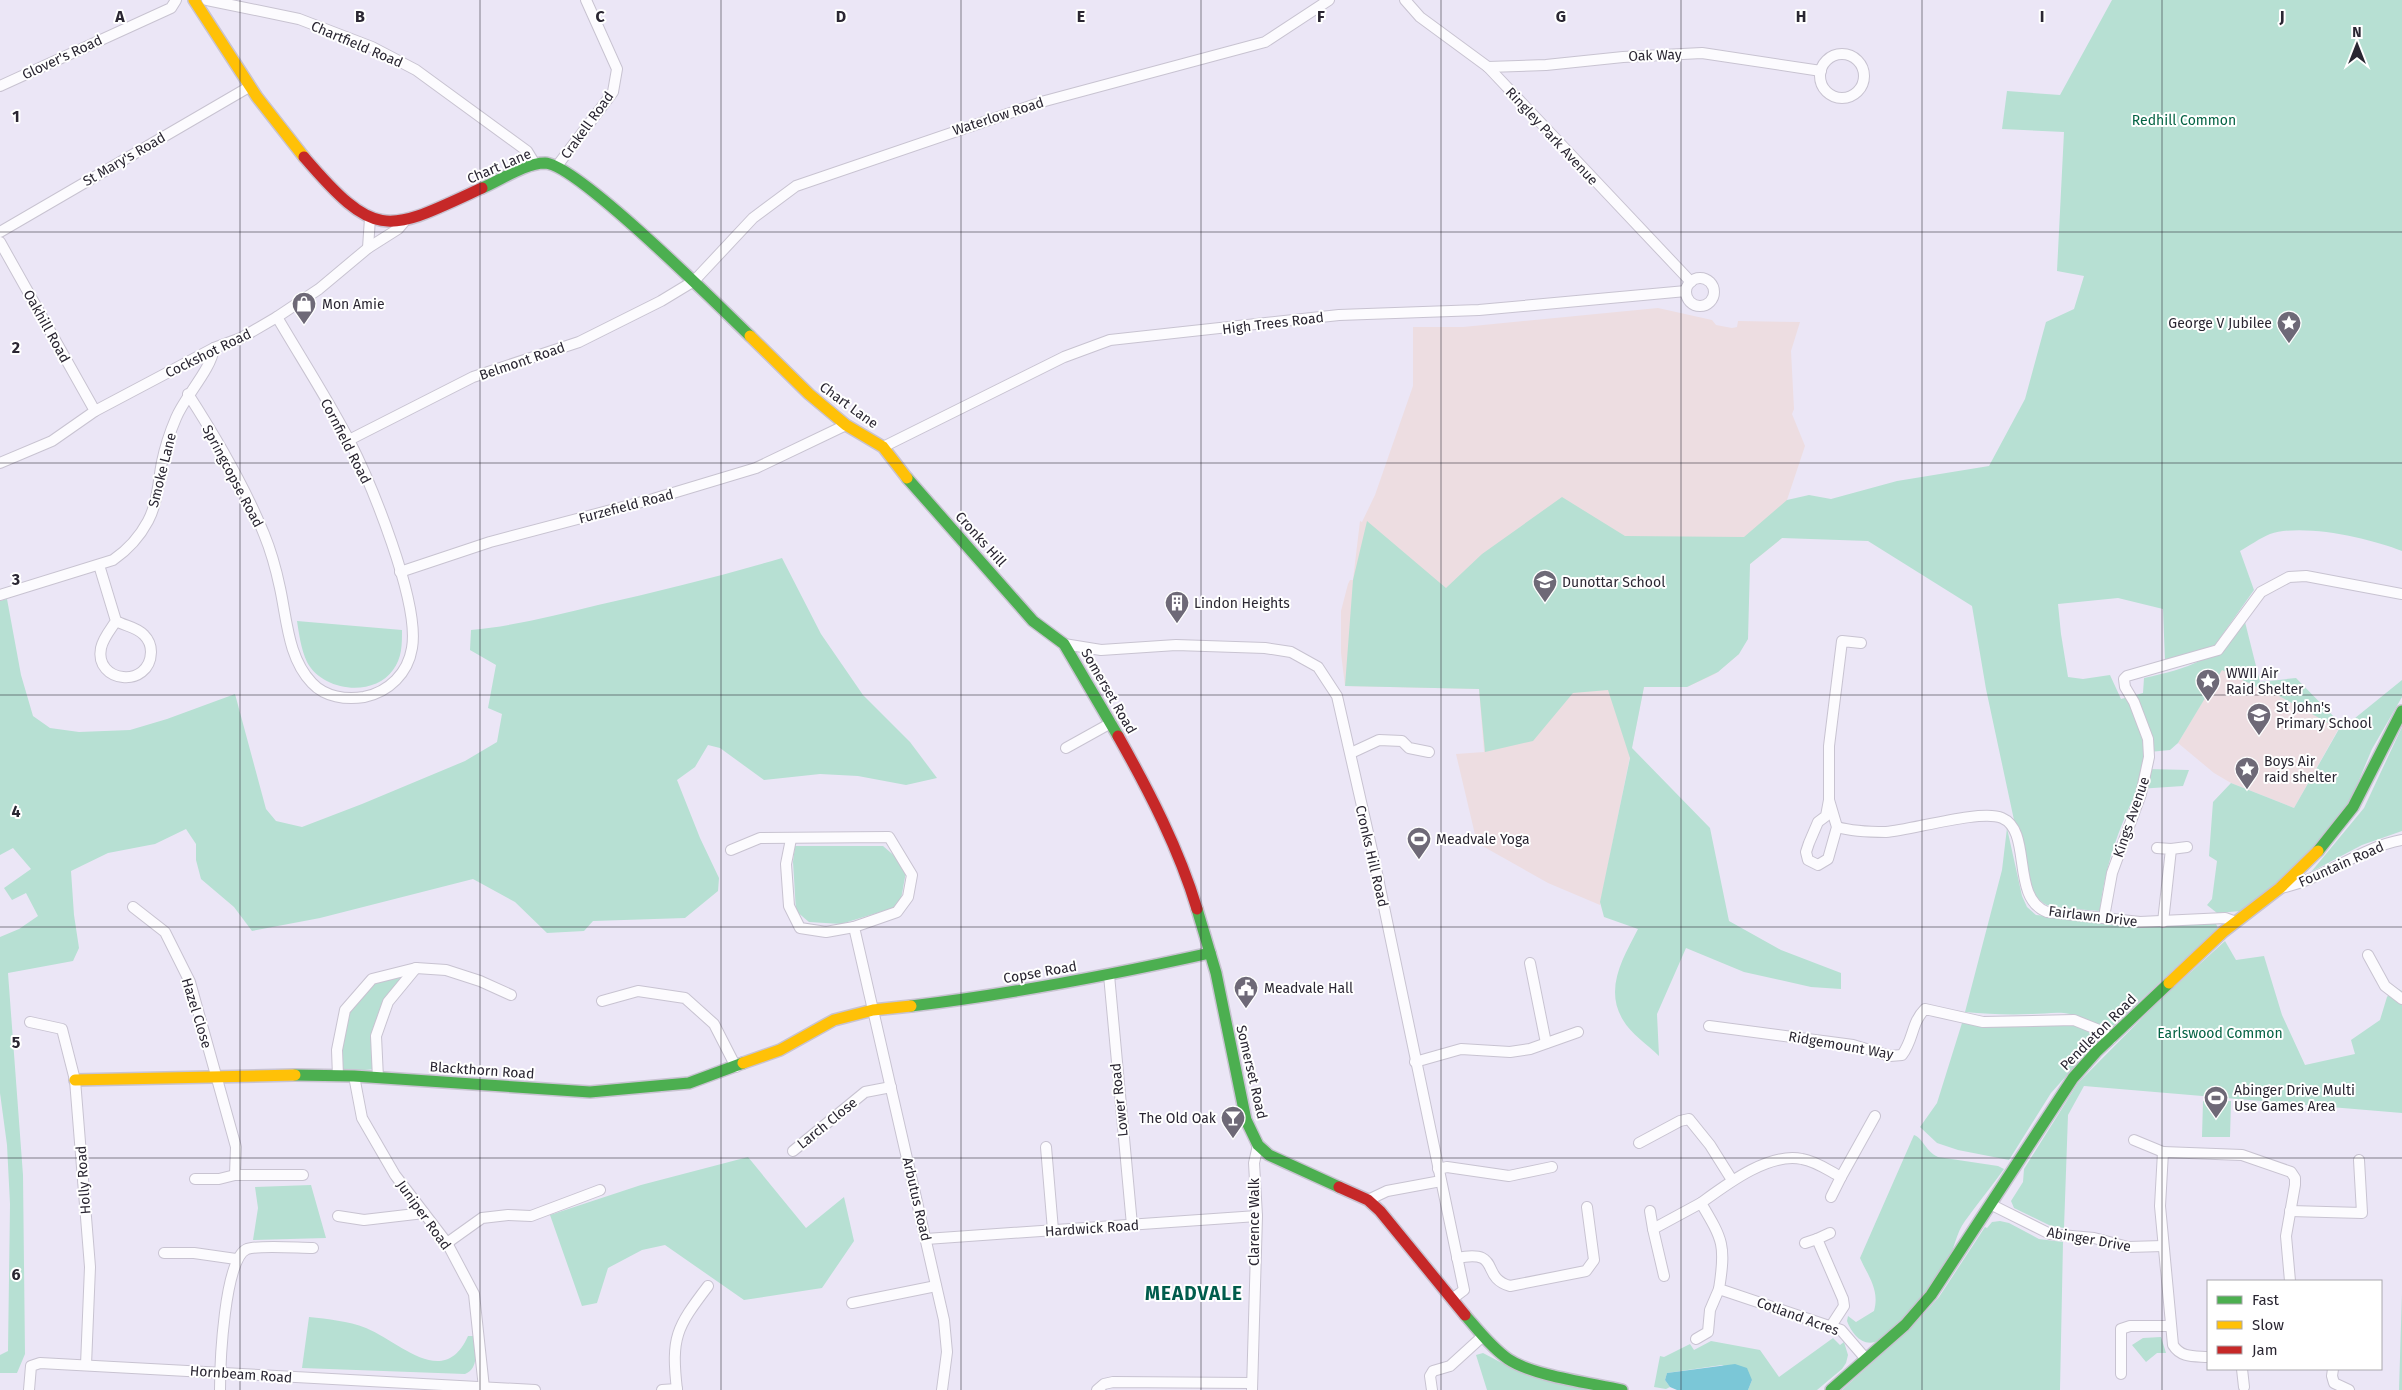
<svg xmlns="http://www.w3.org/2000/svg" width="2402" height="1390" font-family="'Fira Sans',sans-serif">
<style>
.education{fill:#eddde1}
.green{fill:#b7e0d3}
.water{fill:#7bc7d7}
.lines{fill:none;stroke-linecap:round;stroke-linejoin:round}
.street-casing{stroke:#c8c3d1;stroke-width:12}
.fast-casing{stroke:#c8c3d1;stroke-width:14}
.slow-casing{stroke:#c8c3d1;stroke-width:14}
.jam-casing{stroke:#c8c3d1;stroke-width:14}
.street{stroke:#fcfbfe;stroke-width:10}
.fast{stroke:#4caf50;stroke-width:11}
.slow{stroke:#ffc107;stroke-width:11}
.jam{stroke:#c62828;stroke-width:11}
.grid{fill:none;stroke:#2a2632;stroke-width:1;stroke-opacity:0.55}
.labels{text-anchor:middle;stroke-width:4;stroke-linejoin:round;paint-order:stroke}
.street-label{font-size:14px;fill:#2a2632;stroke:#fff}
.park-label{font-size:14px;fill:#046344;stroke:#fff}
.poi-label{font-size:14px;fill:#2a2632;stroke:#fff;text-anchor:start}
.district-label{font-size:19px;font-weight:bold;letter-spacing:1px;fill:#005c4c;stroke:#fff}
.grid-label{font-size:16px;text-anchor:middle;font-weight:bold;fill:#2a2632;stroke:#fff;stroke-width:4;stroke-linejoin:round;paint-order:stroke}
</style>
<rect width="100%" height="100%" fill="#ebe6f6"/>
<g class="education">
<path d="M1658,308L1712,320L1716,325L1732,328L1737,327L1738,321L1800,322L1791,351L1794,409L1792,414L1805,446L1787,500L1782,538L1750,564L1739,654L1715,674L1687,687H1644L1600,905L1548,883L1477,843L1456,754L1484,752L1479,689L1345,686L1341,653V611L1348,584L1350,580H1353L1360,521L1362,522L1375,495L1413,386V327H1463Z"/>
<path d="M2222,669L2259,688L2260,686L2339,728L2294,808L2231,783L2214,773L2178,743Z"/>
</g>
<g class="green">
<path d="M2112,0H2402V551C2370,538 2303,523 2270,534C2260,538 2249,546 2240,551L2254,590L2215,645L2165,661L2163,609L2118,598L2058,604L2061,634L2068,677L2083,679L2110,675L2121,699L2143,693L2144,678C2189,668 2216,660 2245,622L2260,682L2296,678L2344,727L2402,680V697L2372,749L2356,787L2347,804L2314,848L2288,873L2241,911L2217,913L2207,905L2212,899L2217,861L2209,856L2213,802L2231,783L2294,808L2339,729L2261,686L2259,688L2222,670L2178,743L2170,750L2149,752L2147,769L2189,770L2183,786L2138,789C2119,826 2104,870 2100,911C2084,909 2065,910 2050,906C2024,898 2027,859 2021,838C2019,832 2016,826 2014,820L1986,689L1972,606L1868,541L1782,538L1750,564L1748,639L1739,654L1718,672L1687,687H1644L1632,748L1710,828L1729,921L1781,950L1841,973V989L1811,987L1744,972L1686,948L1657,1014L1659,1056C1648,1045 1630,1033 1623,1020C1604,989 1623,958 1638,929L1604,917L1600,902L1630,758L1608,690L1573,693L1533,741L1485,752L1479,689L1345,686L1353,580L1367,521L1446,588L1482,554L1562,497L1625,536L1744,537L1787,500L1809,495L1831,499L1897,481L1989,466L2025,399L2046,322L2074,309L2084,276L2057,271L2064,132L2002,129L2007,91L2060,95Z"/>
<path d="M782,558L821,634L863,695L910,742L937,778L906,785L858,776L820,774L764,780L720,748L708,745L695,767L677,780L700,838L719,878L718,891L685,918L593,921L584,931L547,933L515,902L473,879L320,918L252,931L234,907L201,879L196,860V844L186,829L155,844L108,853L71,871L74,915L79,948L73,961L8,973L23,1175L25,1354L17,1373H0V1355L8,1351L10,1204L7,1145L0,1093V937L19,929L38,916L26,893L12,900L4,888L31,869L13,848L0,855V601L7,599L21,675L33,716L50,728L79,732L130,730L167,719L235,694L266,809L276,821L302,827L362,804L465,761L497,742L502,714L488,708L496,665L470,650L471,630C514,626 556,615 598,605C660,591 721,576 782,558Z"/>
<path d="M297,621L402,630C402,645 402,658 393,670C373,698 322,691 307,662C301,649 299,634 297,621Z"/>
<path d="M2402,727V831L2362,845L2311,872L2364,808Z"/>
<path d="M2007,828L2022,896L2027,907L2036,915L2106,921L2140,927L2212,922L2216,924L2218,928L2114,1025C2098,1031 2086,1017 2070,1014C2058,1011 2044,1014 2031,1014C2009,1015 1987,1014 1965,1012L2002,870Z"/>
<path d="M795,846H883L898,859L906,872L901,899L893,908L841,924L809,922L796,911L793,862Z"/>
<path d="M2225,941L2236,960L2264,956L2282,1015L2305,1065L2355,1054L2351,1040L2380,1020L2387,997L2395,987L2402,991V1113L2084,1086L2068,1115L2064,1228L2051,1226L2014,1208L2011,1201L2023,1182L2024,1169L2078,1083L2159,1001Z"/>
<path d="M410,972L379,1018L376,1069L342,1072L339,1051L347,1012L374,982Z"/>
<path d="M1962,1023L1993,1027L2076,1025L2092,1034L2094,1040L2092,1047L2051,1093L2009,1160L1958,1150L1937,1143L1920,1127L1937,1103Z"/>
<path d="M2203,1101H2231L2230,1137H2202Z"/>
<path d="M1914,1135C1924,1139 1925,1151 1938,1157L1998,1166L2004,1169C1991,1187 1978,1203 1965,1221C1956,1233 1954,1250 1947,1264C1939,1278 1888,1338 1875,1342C1861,1346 1851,1332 1847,1321L1848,1316L1856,1322L1874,1311C1880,1290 1868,1276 1860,1258Z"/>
<path d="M748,1157L806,1228L844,1197L854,1241L822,1288L744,1300L665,1245L642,1250L608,1268L597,1303L582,1306L550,1215L641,1185Z"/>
<path d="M311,1185L326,1238L253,1240L258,1208L255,1187Z"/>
<path d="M2000,1221L2009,1223L2039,1239L2063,1242L2060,1390H1842L1910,1329L1939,1297L1985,1227L1987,1228L1992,1222Z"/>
<path d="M2402,1293V1390H2399Z"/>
<path d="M309,1317C328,1319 348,1321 366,1328C400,1342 444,1390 468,1336H474C475,1350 480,1368 465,1374L302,1368Z"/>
<path d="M2161,1337L2166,1353H2157L2146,1362L2132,1345L2143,1338Z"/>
<path d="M1833,1338L1840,1345L1844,1342L1848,1355L1846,1363L1842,1369L1817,1390H1748L1752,1380L1722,1365L1667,1373L1665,1380L1670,1387L1666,1389L1654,1387L1660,1356L1664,1357L1690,1344L1694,1350L1711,1341L1760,1350L1779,1377Z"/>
<path d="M1483,1353L1519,1372L1600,1390H1487L1476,1355Z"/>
</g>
<path class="water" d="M1735,1364L1747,1368L1752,1380L1748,1390H1677L1670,1387L1665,1380L1667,1373Z"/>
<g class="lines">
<defs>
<g id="street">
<path d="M207,0L299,19L372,47L416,70L527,151L535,164"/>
<path d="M1405,0L1420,17L1488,67L1691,282"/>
<circle cx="1842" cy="76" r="22"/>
<path d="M1488,67L1546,65L1623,57L1702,53L1821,71"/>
<path d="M0,86L171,8L176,0"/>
<path d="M557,166L613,92L617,69L586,0"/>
<path d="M0,232L249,87"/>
<path d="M0,242L95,411"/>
<path d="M368,248L370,218"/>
<circle cx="1700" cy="292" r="14"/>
<path d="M188,394C217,439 244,485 264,534C271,551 276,569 280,588C287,620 288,658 312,683C325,697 346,700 364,697C389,692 408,673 412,648C420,602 371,483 349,440C327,398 301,358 277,317"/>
<path d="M349,440L473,377L579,342L661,301L694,281L753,218L796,186L1045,101L1265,42L1329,0"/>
<path d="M883,447L1064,357L1110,340L1339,315L1479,310L1686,291"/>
<path d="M0,463L52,441L95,411L214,348L241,338L277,317L319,289L368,248L398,229L404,222"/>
<path d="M99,565L116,621C125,626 137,627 144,635C149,640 151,645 151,652C150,689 94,683 101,648C103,638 111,629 116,621"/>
<path d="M400,572L490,542L653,499L756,468L846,425"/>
<path d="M0,595L113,560C129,549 139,538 148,521C158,502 158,482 162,462C165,447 170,432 176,418C185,396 211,370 214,348"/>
<path d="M1064,644L1101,650L1176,645L1265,648L1291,652L1318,667L1337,696L1374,859L1464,1290L1452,1299"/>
<path d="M1066,748L1111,723"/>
<path d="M1351,753L1379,740L1402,741L1409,748L1429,752"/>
<path d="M1829,800L1826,816L1818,822L1809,843L1806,852L1808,860L1818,865L1828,859L1837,827L1829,800V746L1842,641L1861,643"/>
<path d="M1837,827C1851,831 1870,832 1886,832C1912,830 1981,809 2002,818C2033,831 2010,898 2047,912L2140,922L2225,918L2236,922"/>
<path d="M791,839L786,864L789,906L800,928L826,932L854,927"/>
<path d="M2157,848L2171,849L2163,922"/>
<path d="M2171,849L2187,847"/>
<path d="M731,850L760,838L889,837L912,875L908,897L897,912L854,927L944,1320L947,1352L942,1390"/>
<path d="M2280,888C2324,880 2358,848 2402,840"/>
<path d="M133,907L165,932L190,982L236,1147L235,1175H303"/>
<path d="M2104,917L2112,873L2141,794L2149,757L2148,739L2134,702L2125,687L2124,679L2127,676L2218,650L2261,592L2289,577L2306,576L2402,594"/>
<path d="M2368,955L2385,986L2402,999"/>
<path d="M1530,963L1546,1043"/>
<path d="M1109,975L1132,1225"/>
<path d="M602,1001L638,991L685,998L714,1024L736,1067"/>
<path d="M30,1022L62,1029L75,1080L90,1267L86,1365"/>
<path d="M1709,1026L1853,1045L1890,1056L1902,1055C1914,1039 1911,1023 1925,1009L1983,1022L2074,1020L2099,1030L2111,1039"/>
<path d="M1415,1062L1461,1049L1510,1052L1530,1049L1578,1032"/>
<path d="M338,1076L337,1050L345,1010L372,979L416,968L446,970L480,981L511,995"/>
<path d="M354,1076L362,1118L395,1175L447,1243L474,1294L484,1388"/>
<path d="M378,1078L376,1036L388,1002L416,968"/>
<path d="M2134,1140L2163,1152"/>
<path d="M1639,1143L1680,1121L1689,1119L1710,1145L1732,1180"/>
<path d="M1046,1147L1053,1230"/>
<path d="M793,1151L865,1092L891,1087"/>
<path d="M1438,1169L1447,1167L1509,1176L1552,1167"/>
<path d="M195,1179H219L235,1175"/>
<path d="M1831,1197L1841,1177"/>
<path d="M1368,1200L1387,1191L1441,1181"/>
<path d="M1992,1205L2050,1234L2094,1238L2128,1247L2163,1246"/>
<path d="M1650,1211L1653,1229"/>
<path d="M2290,1211L2362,1213L2359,1160"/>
<path d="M338,1216L364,1220L424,1213"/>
<path d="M1830,1233L1817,1239L1843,1299L1844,1306L1831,1326"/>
<path d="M926,1239L1257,1216"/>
<path d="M447,1243L482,1218L508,1215L531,1216L600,1190"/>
<path d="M1805,1243L1817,1239"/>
<path d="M164,1253H194L236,1259"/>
<path d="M1457,1258C1503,1249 1479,1277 1510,1286L1586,1271L1594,1260L1587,1207"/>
<path d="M1664,1276L1653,1229L1701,1203"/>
<path d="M852,1303L936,1286"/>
<path d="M1696,1339L1708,1332L1710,1310L1719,1289"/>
<path d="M2208,1357C2194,1356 2181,1358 2173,1345L2160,1206L2163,1152L2242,1155L2291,1172L2295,1178V1185L2286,1236L2290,1281"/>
<path d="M1866,1359L1841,1330L1719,1289C1726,1245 1723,1240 1701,1203C1727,1184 1769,1152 1802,1159C1816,1161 1829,1171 1841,1177L1875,1116"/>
<path d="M2242,1369L2244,1387"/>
<path d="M2333,1369L2332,1376L2334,1383L2349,1390"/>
<path d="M2121,1374V1329L2130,1326H2171"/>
<path d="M29,1390L31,1366L40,1363L535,1390"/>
<path d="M220,1390C220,1366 224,1258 247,1249C259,1245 298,1248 313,1248"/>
<path d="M662,1390L677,1389"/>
<path d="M677,1390C671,1337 676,1328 708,1286"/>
<path d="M1097,1390L1104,1384L1113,1382L1251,1383"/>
<path d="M1252,1390L1257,1216L1254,1163L1258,1145"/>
<path d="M1432,1390L1430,1376L1433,1371L1450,1366L1483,1336"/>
</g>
<g id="fast">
<path d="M482,188C501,180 525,163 545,163C577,164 720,307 750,336"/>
<path d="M907,478L1033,621L1064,644L1118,736"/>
<path d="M2318,851L2353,807L2402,711"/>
<path d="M1197,909L1216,973L1246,1120L1258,1145L1269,1155L1339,1187"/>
<path d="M911,1006C1012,994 1111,975 1210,953"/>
<path d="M295,1075L354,1076L590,1092L689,1083L743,1063"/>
<path d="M1465,1315C1478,1330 1491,1347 1508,1359C1533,1376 1591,1383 1622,1390"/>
<path d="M1831,1390L1905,1325L1931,1295L2073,1078L2096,1052L2169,983"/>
</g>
<g id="slow">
<path d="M194,0L257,97L304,157"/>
<path d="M750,336L809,394L846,425L883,447L907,478"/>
<path d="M2169,983L2223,932L2280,888L2318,851"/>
<path d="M743,1063L780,1050L834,1020L873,1010L911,1006"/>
<path d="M75,1080L295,1075"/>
</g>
<g id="jam">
<path d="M304,157C377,242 387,232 482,188"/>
<path d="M1118,736C1149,791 1179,849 1197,909"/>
<path d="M1339,1187L1368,1200L1380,1211L1465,1315"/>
</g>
</defs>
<use href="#street" class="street-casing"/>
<use href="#fast" class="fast-casing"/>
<use href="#slow" class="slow-casing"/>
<use href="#jam" class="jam-casing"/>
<use href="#street" class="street"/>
<use href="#fast" class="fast"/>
<use href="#slow" class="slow"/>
<use href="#jam" class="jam"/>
</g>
<path class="grid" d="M240,0V1390M480,0V1390M721,0V1390M961,0V1390M1201,0V1390M1441,0V1390M1681,0V1390M1922,0V1390M2162,0V1390M0,232H2402M0,463H2402M0,695H2402M0,927H2402M0,1158H2402"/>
<defs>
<symbol id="shop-pin" viewBox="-11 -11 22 30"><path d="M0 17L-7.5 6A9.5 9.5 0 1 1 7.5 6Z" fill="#6e6977" stroke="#fff"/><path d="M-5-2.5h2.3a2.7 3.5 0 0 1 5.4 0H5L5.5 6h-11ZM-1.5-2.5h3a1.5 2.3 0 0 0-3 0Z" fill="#fff"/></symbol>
<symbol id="sight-pin" viewBox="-11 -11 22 30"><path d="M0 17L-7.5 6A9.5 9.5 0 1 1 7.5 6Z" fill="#6e6977" stroke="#fff"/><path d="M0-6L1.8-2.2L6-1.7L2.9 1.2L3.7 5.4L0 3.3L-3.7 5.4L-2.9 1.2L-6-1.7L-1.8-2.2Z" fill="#fff"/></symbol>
<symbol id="school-pin" viewBox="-11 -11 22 30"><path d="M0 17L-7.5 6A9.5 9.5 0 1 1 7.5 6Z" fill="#6e6977" stroke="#fff"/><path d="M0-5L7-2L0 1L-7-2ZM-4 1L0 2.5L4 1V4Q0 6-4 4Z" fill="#fff"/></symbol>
<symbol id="building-pin" viewBox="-11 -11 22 30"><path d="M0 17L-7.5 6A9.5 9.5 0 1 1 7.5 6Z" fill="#6e6977" stroke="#fff"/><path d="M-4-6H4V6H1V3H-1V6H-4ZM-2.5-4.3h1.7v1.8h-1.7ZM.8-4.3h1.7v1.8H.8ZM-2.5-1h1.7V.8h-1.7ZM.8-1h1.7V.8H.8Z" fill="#fff"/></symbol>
<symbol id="stadium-pin" viewBox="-11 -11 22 30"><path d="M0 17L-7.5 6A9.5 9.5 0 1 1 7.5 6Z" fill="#6e6977" stroke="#fff"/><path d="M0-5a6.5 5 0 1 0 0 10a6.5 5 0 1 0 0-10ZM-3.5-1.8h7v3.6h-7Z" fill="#fff"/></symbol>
<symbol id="civic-pin" viewBox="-11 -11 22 30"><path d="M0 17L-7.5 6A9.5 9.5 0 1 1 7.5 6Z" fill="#6e6977" stroke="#fff"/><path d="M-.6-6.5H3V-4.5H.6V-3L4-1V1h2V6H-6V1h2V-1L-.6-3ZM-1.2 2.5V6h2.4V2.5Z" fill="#fff"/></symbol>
<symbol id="bar-pin" viewBox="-11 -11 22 30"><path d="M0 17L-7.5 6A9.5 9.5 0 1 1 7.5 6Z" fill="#6e6977" stroke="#fff"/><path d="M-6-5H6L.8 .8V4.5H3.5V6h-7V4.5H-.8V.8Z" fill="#fff"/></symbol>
</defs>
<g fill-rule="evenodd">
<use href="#shop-pin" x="290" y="290" width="28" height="38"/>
<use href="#sight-pin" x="2275" y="309" width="28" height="38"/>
<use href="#school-pin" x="1531" y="568" width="28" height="38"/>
<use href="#building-pin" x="1163" y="589" width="28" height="38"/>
<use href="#sight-pin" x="2194" y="667" width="28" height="38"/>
<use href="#school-pin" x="2245" y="701" width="28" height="38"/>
<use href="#sight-pin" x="2233" y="755" width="28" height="38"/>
<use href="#stadium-pin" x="1405" y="825" width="28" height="38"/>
<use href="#civic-pin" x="1232" y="974" width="28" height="38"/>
<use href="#stadium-pin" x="2202" y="1084" width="28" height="38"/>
<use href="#bar-pin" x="1219" y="1104" width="28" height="38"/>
</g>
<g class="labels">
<g class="street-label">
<text transform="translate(357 44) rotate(23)" y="5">Chartfield Road</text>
<text transform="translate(1655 55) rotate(-2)" y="5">Oak Way</text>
<text transform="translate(62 57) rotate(-25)" y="5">Glover's Road</text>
<text transform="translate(998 116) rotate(-18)" y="5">Waterlow Road</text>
<text transform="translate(587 125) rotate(-54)" y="5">Crakell Road</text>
<text transform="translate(1552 136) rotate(47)" y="5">Ringley Park Avenue</text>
<text transform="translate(124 159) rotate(-30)" y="5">St Mary's Road</text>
<text transform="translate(499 166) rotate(-23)" y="5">Chart Lane</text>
<text transform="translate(1273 323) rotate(-7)" y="5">High Trees Road</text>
<text transform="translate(47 326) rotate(61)" y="5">Oakhill Road</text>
<text transform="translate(208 353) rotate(-26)" y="5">Cockshot Road</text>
<text transform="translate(522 361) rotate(-19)" y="5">Belmont Road</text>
<text transform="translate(849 405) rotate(36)" y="5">Chart Lane</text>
<text transform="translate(346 441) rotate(63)" y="5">Cornfield Road</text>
<text transform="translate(162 470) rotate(-76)" y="5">Smoke Lane</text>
<text transform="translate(233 476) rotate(62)" y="5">Springcopse Road</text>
<text transform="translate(626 506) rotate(-15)" y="5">Furzefield Road</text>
<text transform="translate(981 539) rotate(48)" y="5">Cronks Hill</text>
<text transform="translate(1109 691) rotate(60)" y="5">Somerset Road</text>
<text transform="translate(2131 817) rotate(-71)" y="5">Kings Avenue</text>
<text transform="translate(1372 856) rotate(77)" y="5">Cronks Hill Road</text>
<text transform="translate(2341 864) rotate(-24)" y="5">Fountain Road</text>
<text transform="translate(2093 916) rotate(7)" y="5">Fairlawn Drive</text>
<text transform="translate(1040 972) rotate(-10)" y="5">Copse Road</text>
<text transform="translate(197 1013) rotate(73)" y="5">Hazel Close</text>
<text transform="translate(2098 1032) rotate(-45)" y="5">Pendleton Road</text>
<text transform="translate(1841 1045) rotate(10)" y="5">Ridgemount Way</text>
<text transform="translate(482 1070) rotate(4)" y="5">Blackthorn Road</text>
<text transform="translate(1252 1072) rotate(77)" y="5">Somerset Road</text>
<text transform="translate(1119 1100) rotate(-96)" y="5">Lower Road</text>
<text transform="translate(827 1123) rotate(-39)" y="5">Larch Close</text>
<text transform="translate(83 1180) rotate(-94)" y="5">Holly Road</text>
<text transform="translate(917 1199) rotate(77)" y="5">Arbutus Road</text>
<text transform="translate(424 1215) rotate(54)" y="5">Juniper Road</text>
<text transform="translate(1254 1222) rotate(-90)" y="5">Clarence Walk</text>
<text transform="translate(1092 1228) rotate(-4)" y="5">Hardwick Road</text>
<text transform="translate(2089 1239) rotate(10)" y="5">Abinger Drive</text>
<text transform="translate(1798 1316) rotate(20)" y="5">Cotland Acres</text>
<text transform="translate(241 1374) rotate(4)" y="5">Hornbeam Road</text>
</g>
<g class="park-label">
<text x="2184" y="125">Redhill Common</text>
<text x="2220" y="1038">Earlswood Common</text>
</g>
<g class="poi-label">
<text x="322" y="309">Mon Amie</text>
<text x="2272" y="328" text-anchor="end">George V Jubilee</text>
<text x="1562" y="587">Dunottar School</text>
<text x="1194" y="608">Lindon Heights</text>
<text x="2226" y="678">WWII Air<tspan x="2226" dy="16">Raid Shelter</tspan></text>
<text x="2276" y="712">St John's<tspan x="2276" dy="16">Primary School</tspan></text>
<text x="2264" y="766">Boys Air<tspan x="2264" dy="16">raid shelter</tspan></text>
<text x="1436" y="844">Meadvale Yoga</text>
<text x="1264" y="993">Meadvale Hall</text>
<text x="2234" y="1095">Abinger Drive Multi<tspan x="2234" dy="16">Use Games Area</tspan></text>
<text x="1216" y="1123" text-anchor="end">The Old Oak</text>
</g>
<g class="district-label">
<text x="1194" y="1300">MEADVALE</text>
</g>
</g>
<g class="grid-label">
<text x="120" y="22">A</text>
<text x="360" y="22">B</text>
<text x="600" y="22">C</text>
<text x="841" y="22">D</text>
<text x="1081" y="22">E</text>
<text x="1321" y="22">F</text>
<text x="1561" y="22">G</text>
<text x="1801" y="22">H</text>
<text x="2042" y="22">I</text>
<text x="2282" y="22">J</text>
<text x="16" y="122">1</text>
<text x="16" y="353">2</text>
<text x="16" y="585">3</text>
<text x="16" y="817">4</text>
<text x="16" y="1048">5</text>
<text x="16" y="1280">6</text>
</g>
<rect x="2207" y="1280" width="175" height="90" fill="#ffffff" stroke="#aaa8ad"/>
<rect x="2217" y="1296" width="25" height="8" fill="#4caf50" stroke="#aaa8ad"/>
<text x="2252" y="1305" font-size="15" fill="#2a2632">Fast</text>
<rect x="2217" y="1321" width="25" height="8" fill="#ffc107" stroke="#aaa8ad"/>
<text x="2252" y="1330" font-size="15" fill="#2a2632">Slow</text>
<rect x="2217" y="1346" width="25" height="8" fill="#c62828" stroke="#aaa8ad"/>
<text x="2252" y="1355" font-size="15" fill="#2a2632">Jam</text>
<g transform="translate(2357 45)" stroke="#ffffff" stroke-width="4" paint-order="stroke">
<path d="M0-4L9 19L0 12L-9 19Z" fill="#2a2632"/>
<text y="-8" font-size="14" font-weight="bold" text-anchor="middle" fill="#2a2632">N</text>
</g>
</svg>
